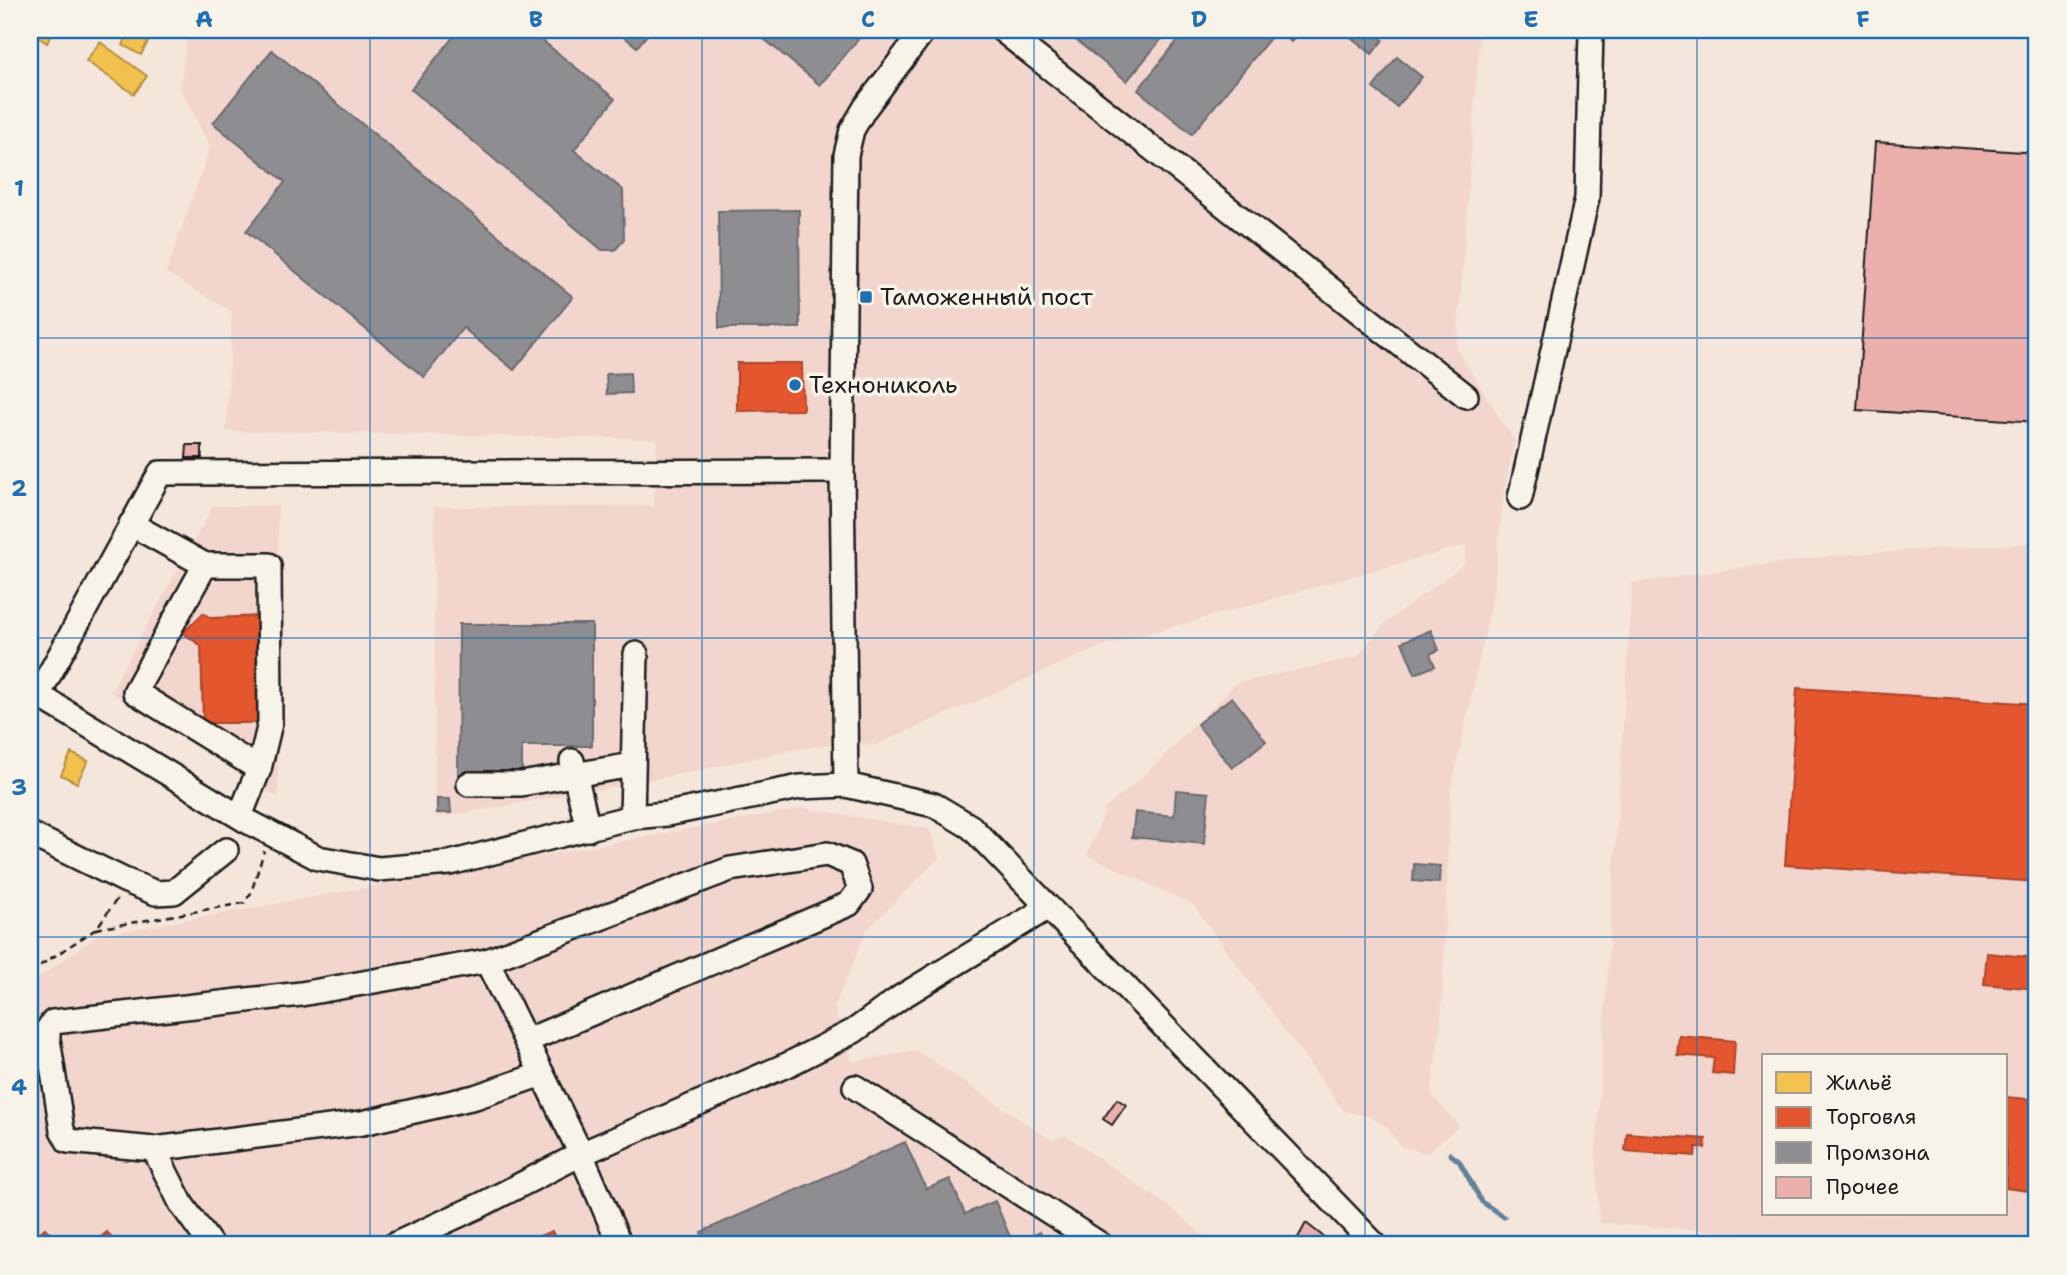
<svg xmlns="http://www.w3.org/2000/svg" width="2067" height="1275" font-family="'Shantell Sans',sans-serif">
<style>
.built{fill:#f2d6ce;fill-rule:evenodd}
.homes{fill:#f2c14e;stroke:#b2903f;stroke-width:2}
.shops{fill:#e4572e;stroke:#a84529;stroke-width:2}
.industry{fill:#8d8d92;stroke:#6b6b6f;stroke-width:2}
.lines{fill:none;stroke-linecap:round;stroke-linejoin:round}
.stream{stroke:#628199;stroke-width:5}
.building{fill:#ebb0ac;stroke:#1c1c1c;stroke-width:2}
.minor-casing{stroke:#1c1c1c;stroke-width:28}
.path{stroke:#1c1c1c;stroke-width:2.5;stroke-dasharray:7 5;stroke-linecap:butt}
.minor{stroke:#f7f3e8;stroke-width:23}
.grid{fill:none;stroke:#1f6fb2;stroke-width:2;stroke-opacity:0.55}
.poi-dot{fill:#1f6fb2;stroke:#f7f3e8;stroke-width:2.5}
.labels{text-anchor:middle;stroke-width:7;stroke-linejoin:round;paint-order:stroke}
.poi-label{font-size:24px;fill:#1c1c1c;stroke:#f7f3e8;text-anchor:start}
.neatline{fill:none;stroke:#1f6fb2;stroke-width:2.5}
.grid-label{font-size:23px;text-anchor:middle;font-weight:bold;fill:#1f6fb2}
</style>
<rect width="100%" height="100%" fill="#f5e6dc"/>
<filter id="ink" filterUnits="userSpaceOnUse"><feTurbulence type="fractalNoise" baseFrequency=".0143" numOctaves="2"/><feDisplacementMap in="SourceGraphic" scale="14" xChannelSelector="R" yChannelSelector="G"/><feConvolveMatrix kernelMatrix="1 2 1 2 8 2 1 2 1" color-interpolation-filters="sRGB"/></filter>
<g filter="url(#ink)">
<g class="built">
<path d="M188,30H1480L1457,349L1515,442L1505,485L1492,601L1451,790L1441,1025L1431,1094L1459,1126L1426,1154L1401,1146L1386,1127L1370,1117L1344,1111L1193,905L1087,855L1106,808L1147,773L1236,683L1357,657L1383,625L1464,564L1466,545L1100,647L876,745L834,744L799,749L633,784L435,818L434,507L654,506L657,439L226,431L232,312L166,273L210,147L180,88Z"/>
<path d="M213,506H278V798L110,692Z"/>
<path d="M2037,543V1245H1914L1599,1223L1596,1153L1632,583L1836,555ZM1764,1056H2006V1214H1764Z"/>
<path d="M804,808L930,829L939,858L867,930L834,1008L853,1062L916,1050L1052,1140L1066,1135L1175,1211L1215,1245H30V984L96,936Z"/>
</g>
<g class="homes">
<path d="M30,30H54L47,43L30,32Z"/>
<path d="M130,30H154L141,55L123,45Z"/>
<path d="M100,42L147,76L134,94L86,61Z"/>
<path d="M71,753L88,761L77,783L61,775Z"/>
</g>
<g class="shops">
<path d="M737,363H802L803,410L737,411Z"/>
<path d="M203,613L211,618L260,616V723H203L201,646L183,633Z"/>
<path d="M1797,688L2037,704V882L1785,865Z"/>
<path d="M1987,953L2037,958L2036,989L1984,984Z"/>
<path d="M1679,1036L1735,1041L1733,1075L1712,1073L1714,1058L1677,1055Z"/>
<path d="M2006,1097L2037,1100V1192L2006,1188Z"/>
<path d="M1627,1133L1706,1139L1705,1148L1696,1147L1695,1156L1625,1151Z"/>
<path d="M45,1228L60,1245H30V1241Z"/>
<path d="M552,1231L558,1245H517Z"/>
<path d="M107,1232L118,1245H92Z"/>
</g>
<g class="industry">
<path d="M459,30H529L615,99L574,150L623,190L624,240L615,250H602L411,89Z"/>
<path d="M616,30H651L637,47Z"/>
<path d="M753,30H866L820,85Z"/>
<path d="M1078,30H1169L1127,81L1072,37Z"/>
<path d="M1186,30H1262L1271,37L1192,134L1138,90Z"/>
<path d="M1279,30H1300L1291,42Z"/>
<path d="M1342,30H1371L1383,40L1372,54Z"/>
<path d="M272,50L573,297L514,370L463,328L424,377L246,231L285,182L213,123Z"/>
<path d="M1397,57L1422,77L1397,107L1373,88Z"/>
<path d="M799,210L800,328H719L718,211Z"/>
<path d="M630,373L631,393L607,394L606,374Z"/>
<path d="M459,624H592V746H522V775L458,774Z"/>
<path d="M1431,630L1439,650L1430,654L1435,666L1415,674L1402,642Z"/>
<path d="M1232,697L1266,741L1232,768L1197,724Z"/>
<path d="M1176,790L1209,793L1204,844L1132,837L1135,812L1174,816Z"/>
<path d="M437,799H450L451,813H437Z"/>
<path d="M1414,864L1440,866L1439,883L1413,881Z"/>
<path d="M905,1142L926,1189L950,1179L965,1214L995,1201L1013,1244L1040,1232L1045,1245H706L701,1232Z"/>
</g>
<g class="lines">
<path class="stream" d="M1450,1154L1459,1161L1482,1202L1504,1217"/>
</g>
<g class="building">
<path d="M1875,142L2037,153V422L1857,410Z"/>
<path d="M187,445H202V458H186Z"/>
<path d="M1117,1099L1126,1105L1112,1125L1103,1119Z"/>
<path d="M1306,1223L1334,1245H1294Z"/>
</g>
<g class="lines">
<defs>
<g id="minor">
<path d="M1002,30L1466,396"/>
<path d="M842,471L160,473L38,695L245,820L318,858L379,869L450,863L632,817L667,814L800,787L846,785L934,805L971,827L1375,1245"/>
<path d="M1520,498L1587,198L1591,30"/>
<path d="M131,524L205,565L135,692L259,769L240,816"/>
<path d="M205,565H269L270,723L259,769"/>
<path d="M572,761L588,829"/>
<path d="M469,784H521L632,765"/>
<path d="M846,785L842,471L846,155L852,130L865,108L924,30"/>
<path d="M632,817L636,654"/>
<path d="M30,834L124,880L156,893L174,892L226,850"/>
<path d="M487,961L730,869L827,854L851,864L860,889L849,904L526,1041"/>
<path d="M855,1087L1101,1245"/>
<path d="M154,1149L362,1123L475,1097L542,1074"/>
<path d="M211,1245L182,1205L154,1149L68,1141L62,1130L48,1039V1029L53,1022L301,994L487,961L581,1154L620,1245"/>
<path d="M394,1245L481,1205L581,1154L789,1064L854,1031L901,997L1047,908"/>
</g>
</defs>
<use href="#minor" class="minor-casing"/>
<g class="path">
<path d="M96,929L244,903L251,893L264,851"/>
<path d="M30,972L96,929L117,899"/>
</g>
<use href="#minor" class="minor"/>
</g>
</g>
<path class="grid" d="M370,30V1245M702,30V1245M1034,30V1245M1365,30V1245M1697,30V1245M30,338H2037M30,638H2037M30,937H2037"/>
<g class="poi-dot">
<rect x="859" y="290" width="14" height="14" rx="3.5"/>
<circle cx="795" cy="385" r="7"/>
</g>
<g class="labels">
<g class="poi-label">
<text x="880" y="305">Таможенный пост</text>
<text x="809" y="393">Технониколь</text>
</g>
</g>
<rect width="2067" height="1275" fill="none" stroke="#f7f3e8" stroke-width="77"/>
<rect x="1762" y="1054" width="245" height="161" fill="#f7f3e8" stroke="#9f9d96" stroke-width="2"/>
<rect x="1776" y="1072" width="35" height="21" fill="#f2c14e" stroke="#9f9d96" stroke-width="2"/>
<text x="1826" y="1090" font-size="21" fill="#1c1c1c">Жильё</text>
<rect x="1776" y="1107" width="35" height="21" fill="#e4572e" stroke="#9f9d96" stroke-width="2"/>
<text x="1826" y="1124" font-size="21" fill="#1c1c1c">Торговля</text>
<rect x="1776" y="1142" width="35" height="21" fill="#8d8d92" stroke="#9f9d96" stroke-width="2"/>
<text x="1826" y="1160" font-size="21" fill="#1c1c1c">Промзона</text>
<rect x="1776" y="1177" width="35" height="21" fill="#ebb0ac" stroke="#9f9d96" stroke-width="2"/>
<text x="1826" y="1194" font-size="21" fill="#1c1c1c">Прочее</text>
<rect x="38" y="38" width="1990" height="1198" class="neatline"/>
<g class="grid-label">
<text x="204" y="27">A</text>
<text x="536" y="27">B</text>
<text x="868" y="27">C</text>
<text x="1199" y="27">D</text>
<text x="1531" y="27">E</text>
<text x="1863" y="27">F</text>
<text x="19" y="196">1</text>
<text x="19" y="496">2</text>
<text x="19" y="795">3</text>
<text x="19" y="1095">4</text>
</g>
</svg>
